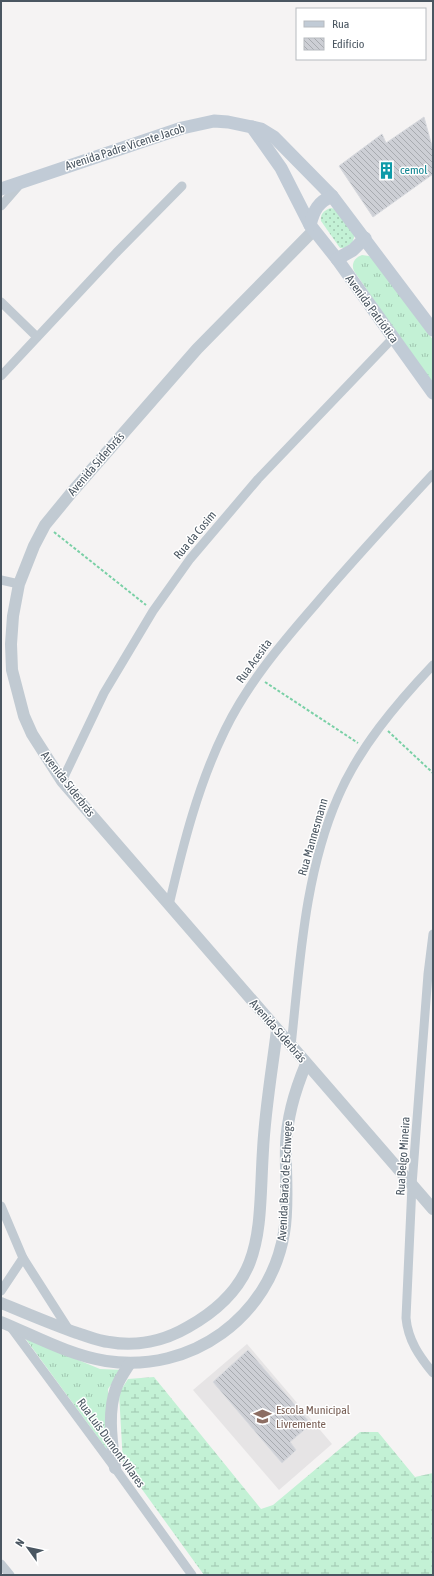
<svg xmlns="http://www.w3.org/2000/svg" width="434" height="1576" font-family="'Asap Condensed',sans-serif">
<style>
.education{fill:#e6e4e5}
.grass{fill:url(#grass-tufts)}
.wetland{fill:url(#wetland-marsh)}
.park{fill:url(#park-dots)}
.building{fill:url(#building-back-hatch);stroke:#d7d9de}
.lines{fill:none;stroke-linecap:round;stroke-linejoin:round}
.path{stroke:#7ad0a6;stroke-width:2;stroke-dasharray:3 2;stroke-linecap:butt}
.minor{stroke:#c1cad2;stroke-width:9}
.tertiary{stroke:#c1cad2;stroke-width:12}
.secondary{stroke:#c1cbd6;stroke-width:13}
.labels{text-anchor:middle;stroke-width:3;stroke-linejoin:round;paint-order:stroke}
.street-label{font-size:12px;fill:#4a5661;stroke:#fff}
.culture-label{font-size:12px;fill:#0d838f;stroke:#fff;text-anchor:start}
.education-label{font-size:12px;fill:#785e54;stroke:#fff;text-anchor:start}
</style>
<defs>
<pattern id="grass-tufts" width="24" height="20" patternUnits="userSpaceOnUse"><rect width="24" height="20" fill="#c3f1d5"/><path d="M3 7l-1-3M5 7V3M7 7l1-3M15 17l-1-3M17 17v-4M19 17l1-3" fill="none" stroke="#a0c6b0"/></pattern>
<pattern id="wetland-marsh" width="20" height="14" patternUnits="userSpaceOnUse"><rect width="20" height="14" fill="#c3f1d5"/><path d="M1 5h8M5 5V1M11 12h8M15 12V8" fill="none" stroke="#a0c6b0"/></pattern>
<pattern id="park-dots" width="8" height="8" patternUnits="userSpaceOnUse"><rect width="8" height="8" fill="#c3f1d5"/><path d="M2 2h.1M6 6h.1" fill="none" stroke="#a0c6b0" stroke-width="1.8" stroke-linecap="round"/></pattern>
<pattern id="building-back-hatch" width="6" height="6" patternUnits="userSpaceOnUse"><rect width="6" height="6" fill="#cdcfd5"/><path d="M-1 5l2 2M0 0l6 6M5-1l2 2" fill="none" stroke="#a8abb0"/></pattern>
</defs>
<rect width="100%" height="100%" fill="#f5f3f3"/>
<path class="education" d="M247,1344L332,1444L279,1490L193,1390Z"/>
<g class="grass">
<path d="M362,255L369,256L381,263L433,340V386L354,271C351,264 354,258 362,255Z"/>
<path d="M25,1338L100,1369L125,1370L117,1376L108,1389V1451Z"/>
</g>
<path class="wetland" d="M154,1377L261,1509L273,1505L360,1432H378L415,1477L433,1473V1575H204L123,1463L119,1393L128,1379Z"/>
<path class="park" d="M331,208L335,209L355,235L352,243L344,248H340L321,221C320,214 324,210 331,208Z"/>
<g class="building">
<path d="M424,117L433,150V174L373,217L339,166L382,134L386,143Z"/>
<path d="M248,1350L311,1424L290,1442L296,1450L282,1463L213,1382Z"/>
</g>
<g class="lines">
<g class="path">
<path d="M54,532L146,605"/>
<path d="M265,682L358,743"/>
<path d="M388,731L433,773"/>
</g>
<g class="minor">
<path d="M1,206L21,183"/>
<path d="M1,302L37,337"/>
<path d="M1,376L116,253L182,186"/>
<path d="M1,580L19,584"/>
<path d="M62,781L104,693L153,611L190,559L258,479L393,338"/>
<path d="M169,905C183,845 198,785 225,730C248,683 281,644 315,605C353,560 393,517 433,474"/>
<path d="M433,934L428,974L412,1185L406,1318C408,1340 419,1356 433,1373"/>
<path d="M291,1046C300,963 304,875 338,797C359,748 396,704 433,665"/>
<path d="M1,1206L23,1258"/>
<path d="M1,1291L23,1258L69,1330"/>
<path d="M10,1326L115,1468L192,1575"/>
<path d="M1,1564L10,1575"/>
</g>
<g class="tertiary">
<path d="M314,230L197,349L72,492L45,525L34,546L19,584L13,616L11,644L12,670L24,716L32,734L62,781L433,1209"/>
<path d="M1,1303C26,1313 51,1324 77,1333C87,1336 98,1341 109,1342C136,1347 164,1341 188,1327C267,1283 258,1229 263,1150C265,1110 272,1070 277,1030"/>
<path d="M1,1322C35,1336 69,1355 106,1361C191,1374 270,1317 284,1233C289,1204 285,1174 286,1145C287,1116 295,1090 306,1064"/>
<path d="M115,1468C112,1442 107,1413 116,1388C119,1379 125,1371 130,1363"/>
</g>
<g class="secondary">
<path d="M252,127L281,168L310,225L337,259L433,393"/>
<path d="M1,189L182,128L214,121L228,122L261,129L274,137L332,196L433,330"/>
<path d="M310,225C314,210 318,202 332,196"/>
<path d="M337,259L353,250L365,238"/>
</g>
</g>
<defs>
<symbol id="building-bare" viewBox="-9 -9 18 18"><path d="M-4-6H4V6H1V3H-1V6H-4ZM-2.5-4.3h1.7v1.8h-1.7ZM.8-4.3h1.7v1.8H.8ZM-2.5-1h1.7V.8h-1.7ZM.8-1h1.7V.8H.8Z" fill="#0f9aa8" stroke="#fff" stroke-width="2.5" paint-order="stroke"/></symbol>
<symbol id="school-bare" viewBox="-9 -9 18 18"><path d="M0-5L7-2L0 1L-7-2ZM-4 1L0 2.5L4 1V4Q0 6-4 4Z" fill="#8d6e63" stroke="#fff" stroke-width="2.5" paint-order="stroke"/></symbol>
</defs>
<g fill-rule="evenodd">
<use href="#building-bare" x="374" y="158" width="25" height="25"/>
<use href="#school-bare" x="250" y="1404" width="25" height="25"/>
</g>
<g class="labels">
<g class="street-label">
<text transform="translate(125 147) rotate(-18)" y="4">Avenida Padre Vicente Jacob</text>
<text transform="translate(372 309) rotate(54)" y="4">Avenida Patriótica</text>
<text transform="translate(96 464) rotate(-49)" y="4">Avenida Siderbrás</text>
<text transform="translate(195 535) rotate(-50)" y="4">Rua da Cosim</text>
<text transform="translate(254 661) rotate(-54)" y="4">Rua Acesita</text>
<text transform="translate(68 784) rotate(52)" y="4">Avenida Siderbrás</text>
<text transform="translate(313 837) rotate(-74)" y="4">Rua Mannesmann</text>
<text transform="translate(278 1031) rotate(49)" y="4">Avenida Siderbrás</text>
<text transform="translate(403 1156) rotate(-86)" y="4">Rua Belgo Mineira</text>
<text transform="translate(285 1181) rotate(-87)" y="4">Avenida Barão de Eschwege</text>
<text transform="translate(111 1443) rotate(54)" y="4">Rua Luís Dumont Vilares</text>
</g>
<g class="culture-label">
<text x="400" y="174">cemol</text>
</g>
<g class="education-label">
<text x="276" y="1414">Escola Municipal<tspan x="276" dy="14">Livremente</tspan></text>
</g>
</g>
<rect width="434" height="1576" fill="none" stroke="#4a5661" stroke-width="4"/>
<rect x="296" y="8" width="130" height="52" fill="#ffffff" stroke="#b7bbc0"/>
<rect x="304" y="21" width="20" height="6" fill="#c1cbd6" stroke="#b7bbc0"/>
<text x="332" y="28" font-size="12" fill="#4a5661">Rua</text>
<rect x="304" y="38" width="20" height="12" fill="url(#building-back-hatch)" stroke="#b7bbc0"/>
<text x="332" y="48" font-size="12" fill="#4a5661">Edifício</text>
<g transform="translate(28 1548) rotate(303)" stroke="#ffffff" stroke-width="3" paint-order="stroke">
<path d="M0-3L7 15L0 10L-7 15Z" fill="#4a5661"/>
<text y="-6" font-size="11" font-weight="bold" text-anchor="middle" fill="#4a5661">N</text>
</g>
</svg>
